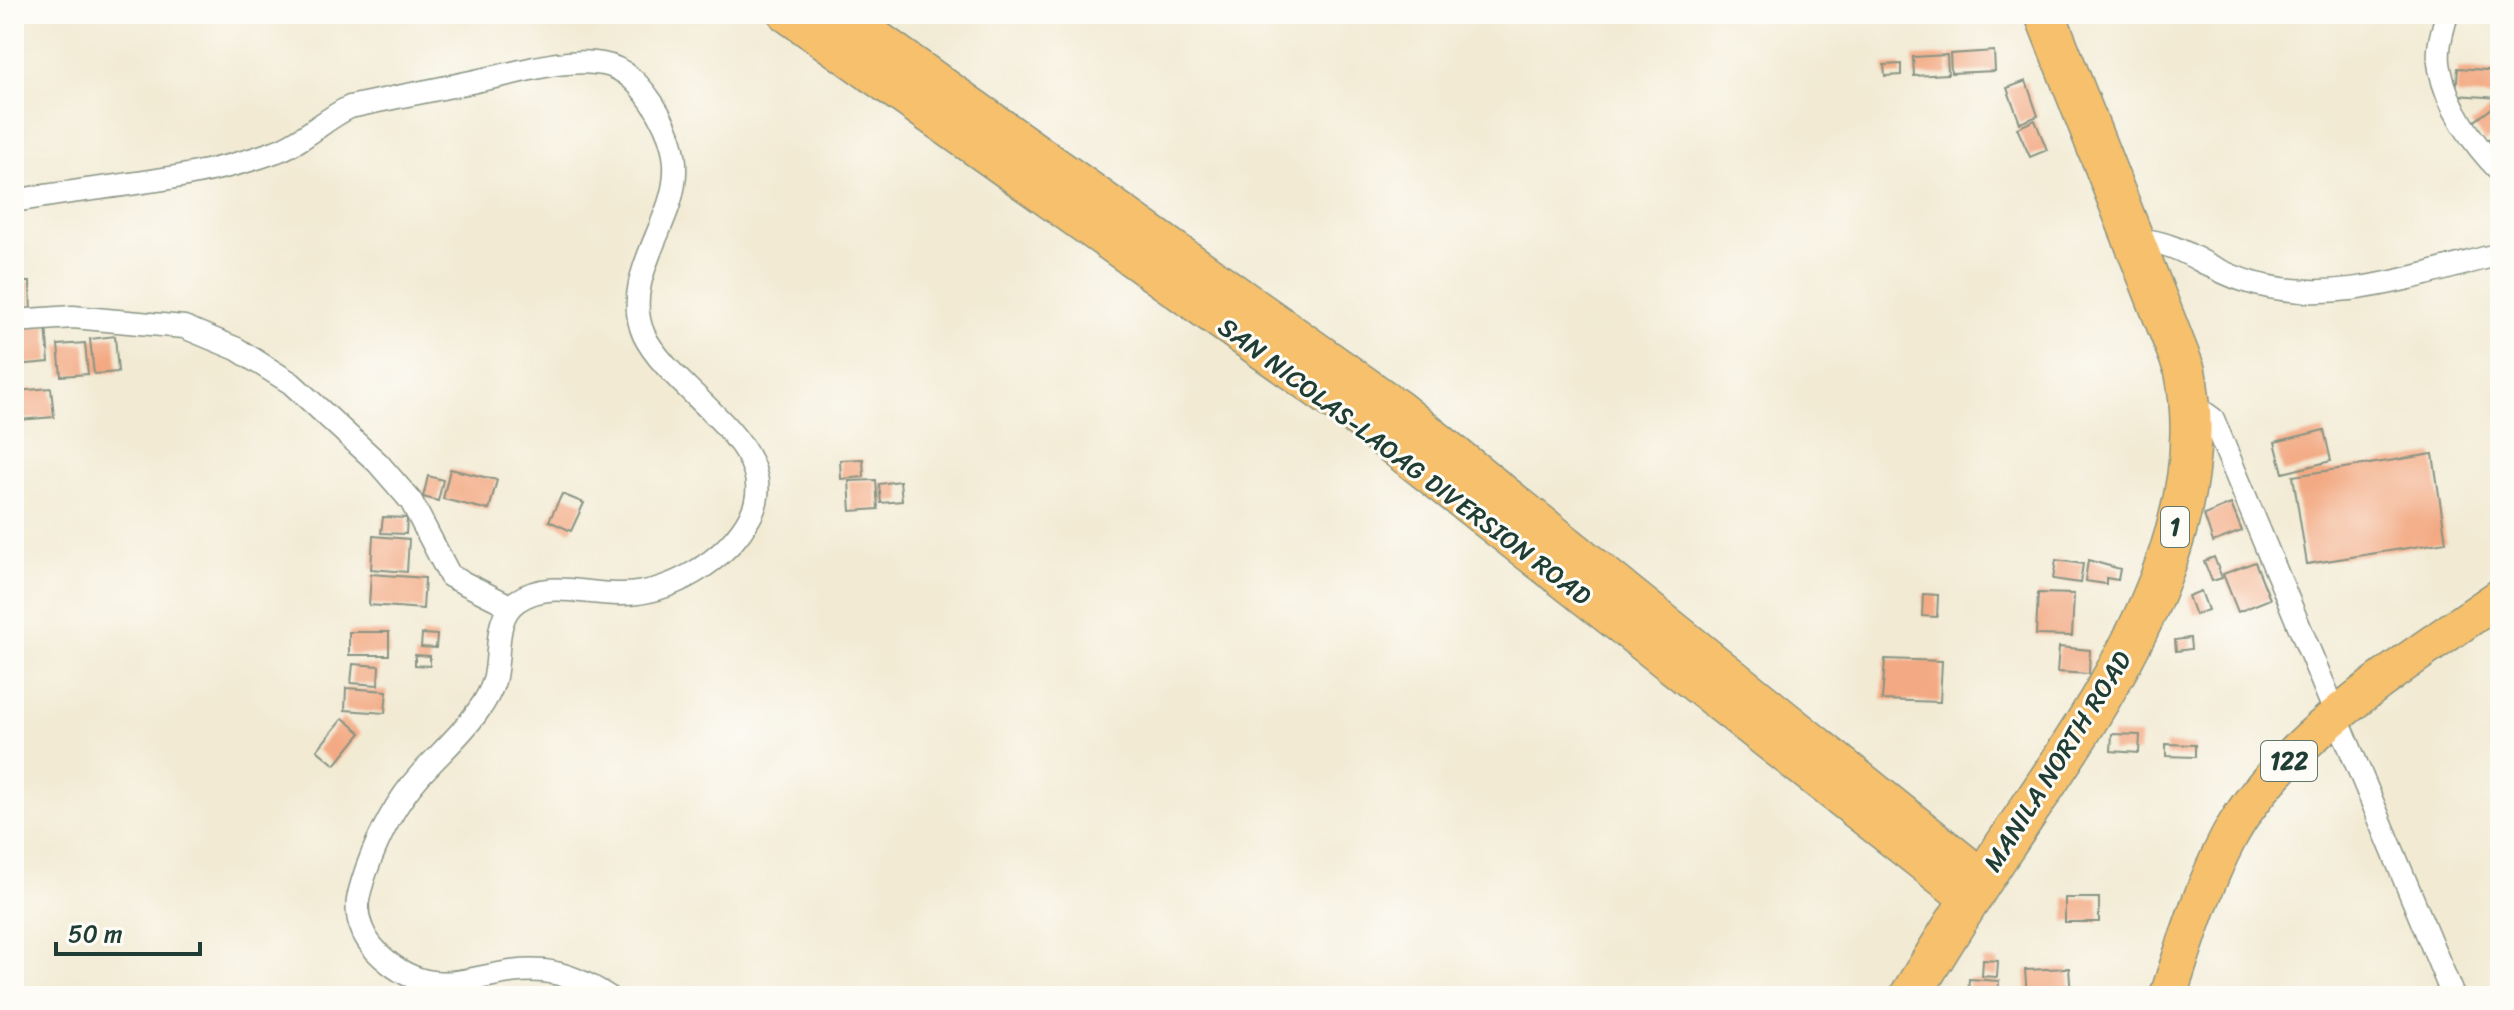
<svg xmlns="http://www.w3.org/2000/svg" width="2514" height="1010" font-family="Sriracha,sans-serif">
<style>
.building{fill:#f3aa84}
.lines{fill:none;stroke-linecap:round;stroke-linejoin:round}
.street-casing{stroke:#889484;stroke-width:25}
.primary-casing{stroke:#889484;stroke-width:39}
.highway-casing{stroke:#889484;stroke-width:43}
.street{stroke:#fff;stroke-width:22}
.primary{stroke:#f7c06c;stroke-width:36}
.highway{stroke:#f7c06c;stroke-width:40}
.labels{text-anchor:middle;stroke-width:6;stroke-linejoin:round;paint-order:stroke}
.shield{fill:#fdfcf7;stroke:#62766e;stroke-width:2}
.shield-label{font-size:24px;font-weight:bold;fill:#1f3d34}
.street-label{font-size:26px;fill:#1f3d34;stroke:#fdfcf7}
</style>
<rect width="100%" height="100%" fill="#fdfcf7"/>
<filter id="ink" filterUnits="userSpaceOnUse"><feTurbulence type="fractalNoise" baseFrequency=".0125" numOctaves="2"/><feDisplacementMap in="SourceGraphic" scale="16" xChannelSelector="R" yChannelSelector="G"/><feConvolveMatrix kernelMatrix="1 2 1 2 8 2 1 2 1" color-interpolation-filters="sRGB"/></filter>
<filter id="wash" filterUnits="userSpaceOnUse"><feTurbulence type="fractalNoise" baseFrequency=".006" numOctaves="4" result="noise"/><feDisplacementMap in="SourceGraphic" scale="32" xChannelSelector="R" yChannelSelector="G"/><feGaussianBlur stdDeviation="1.8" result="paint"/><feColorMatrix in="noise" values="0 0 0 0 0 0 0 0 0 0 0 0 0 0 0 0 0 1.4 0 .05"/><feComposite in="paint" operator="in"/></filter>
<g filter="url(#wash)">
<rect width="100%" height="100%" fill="#f2ead3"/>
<g id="blocks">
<g class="building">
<path d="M1994,51L1995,71L1951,73L1950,54Z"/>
<path d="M1947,55L1948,74L1914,76L1913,57Z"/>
<path d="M1901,64V75L1885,76L1884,65Z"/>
<path d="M2458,68L2500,71V98L2456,95Z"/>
<path d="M2026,81L2038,116L2020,123L2007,88Z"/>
<path d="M2492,108L2500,119V130L2485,142L2471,124Z"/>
<path d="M2035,120L2047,150L2030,157L2017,128Z"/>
<path d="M14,282H30L31,314L14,315Z"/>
<path d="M46,325L49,362L17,365L14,328Z"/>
<path d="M115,336L118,372L94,374L90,339Z"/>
<path d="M85,343L88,374L61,376L58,345Z"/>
<path d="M51,388L54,417L19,420L16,391Z"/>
<path d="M2324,430L2331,461L2283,473L2275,442Z"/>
<path d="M2433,454L2446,542L2307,564L2293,476Z"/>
<path d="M863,459L864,477L841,479L840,460Z"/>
<path d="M450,469L497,480L489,510L443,499Z"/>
<path d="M428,476L443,480L438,501L423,497Z"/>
<path d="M876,480L878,509L851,511L849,481Z"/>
<path d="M900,481L902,501L881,503L879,484Z"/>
<path d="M562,494L584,503L571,531L549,521Z"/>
<path d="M2231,504L2242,531L2213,542L2204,515Z"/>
<path d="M383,517L407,518L406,534L381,533Z"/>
<path d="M373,536L409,539L407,572L371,569Z"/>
<path d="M2214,557L2222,578L2212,581L2204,561Z"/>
<path d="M2056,560L2083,564L2080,583L2053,579Z"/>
<path d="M2088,560L2120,569L2118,580L2106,578V584L2085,581Z"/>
<path d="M2255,562L2270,599L2238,612L2223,574Z"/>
<path d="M371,574L425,578L423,609L369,605Z"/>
<path d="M2201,591L2208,610L2195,615L2188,596Z"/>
<path d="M2038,593L2074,594L2072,636L2036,635Z"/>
<path d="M1923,594L1938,595L1937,617L1922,616Z"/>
<rect x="349" y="632" width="40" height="23"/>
<path d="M422,634L437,635L436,648L421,647Z"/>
<path d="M2190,638L2191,649L2176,651L2175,640Z"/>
<path d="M2059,647L2090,650L2089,674L2057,672Z"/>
<path d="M415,655L430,656V666L415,665Z"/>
<path d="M1885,659L1942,661L1940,702L1882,700Z"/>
<path d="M353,664L379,666L378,685L351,683Z"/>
<path d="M346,688L387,691L385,713L345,710Z"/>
<path d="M343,718L361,733L335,765L317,750Z"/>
<path d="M2112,734L2140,735L2139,753L2111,751Z"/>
<path d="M2166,744L2195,745V757L2166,756Z"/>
<rect x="2065" y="898" width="34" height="24"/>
<path d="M1983,960L1998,961L1997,977L1982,976Z"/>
<path d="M2069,968L2071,996H2027L2025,970Z"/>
<path d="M1969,979L1999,981L1998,995L1968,993Z"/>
</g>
</g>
</g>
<g filter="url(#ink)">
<use href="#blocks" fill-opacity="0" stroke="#889484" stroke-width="2"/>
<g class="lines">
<defs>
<g id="street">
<path d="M2447,14C2442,32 2436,50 2440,69C2447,107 2474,145 2500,171"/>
<path d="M14,201C101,185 194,182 277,151C303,142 324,119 350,107C395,97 440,89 485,79C522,72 565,57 603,64C628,68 647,93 659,114C676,144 680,171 669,204C656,244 624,291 644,335C671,392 786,447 751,515C727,561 668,596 617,594C582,594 547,580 517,601C493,617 501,656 494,681C491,690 484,703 478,711C462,734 439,754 420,775C396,802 378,837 366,871C359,892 353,908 362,929C367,943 377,953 388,962C442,1006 485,965 544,971C567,974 587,983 607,996"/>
<path d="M2136,239C2187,244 2199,266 2243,280C2329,309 2417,275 2500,254"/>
<path d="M14,321L73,317L184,327L237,349L291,383L378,463L411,501L450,576L510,606"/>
<path d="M2192,404L2213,419L2453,996"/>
</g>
<g id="primary">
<path d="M787,14L1353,415L1969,899"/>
<path d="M842,14L1399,409L1983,878"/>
<path d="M2168,996C2186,942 2202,888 2229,837C2281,739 2410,660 2500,597"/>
</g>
<path id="highway" d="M1910,996C1941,946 1971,896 2004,847C2094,712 2219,543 2185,371L2045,14"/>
</defs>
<use href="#street" class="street-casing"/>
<use href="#primary" class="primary-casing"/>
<use href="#highway" class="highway-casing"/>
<use href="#street" class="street"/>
<use href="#primary" class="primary"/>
<use href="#highway" class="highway"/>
</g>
</g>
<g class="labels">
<g class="shield">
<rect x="2161" y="507" width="28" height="40" rx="6"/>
<rect x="2261" y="741" width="56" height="40" rx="6"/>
</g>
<g class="shield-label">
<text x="2175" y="535">1</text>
<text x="2289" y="769">122</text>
</g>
<g class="street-label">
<text transform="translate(1405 461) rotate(37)" y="9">SAN NICOLAS-LAOAG DIVERSION ROAD</text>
<text transform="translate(2057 761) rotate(-58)" y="9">MANILA NORTH ROAD</text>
</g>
</g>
<rect width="2514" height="1010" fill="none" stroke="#fdfcf7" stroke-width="48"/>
<path d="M56 942v12h144v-12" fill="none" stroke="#1f3d34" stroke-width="4"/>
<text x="68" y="942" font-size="24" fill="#1f3d34" stroke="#fdfcf7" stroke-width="6" paint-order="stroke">50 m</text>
</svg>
